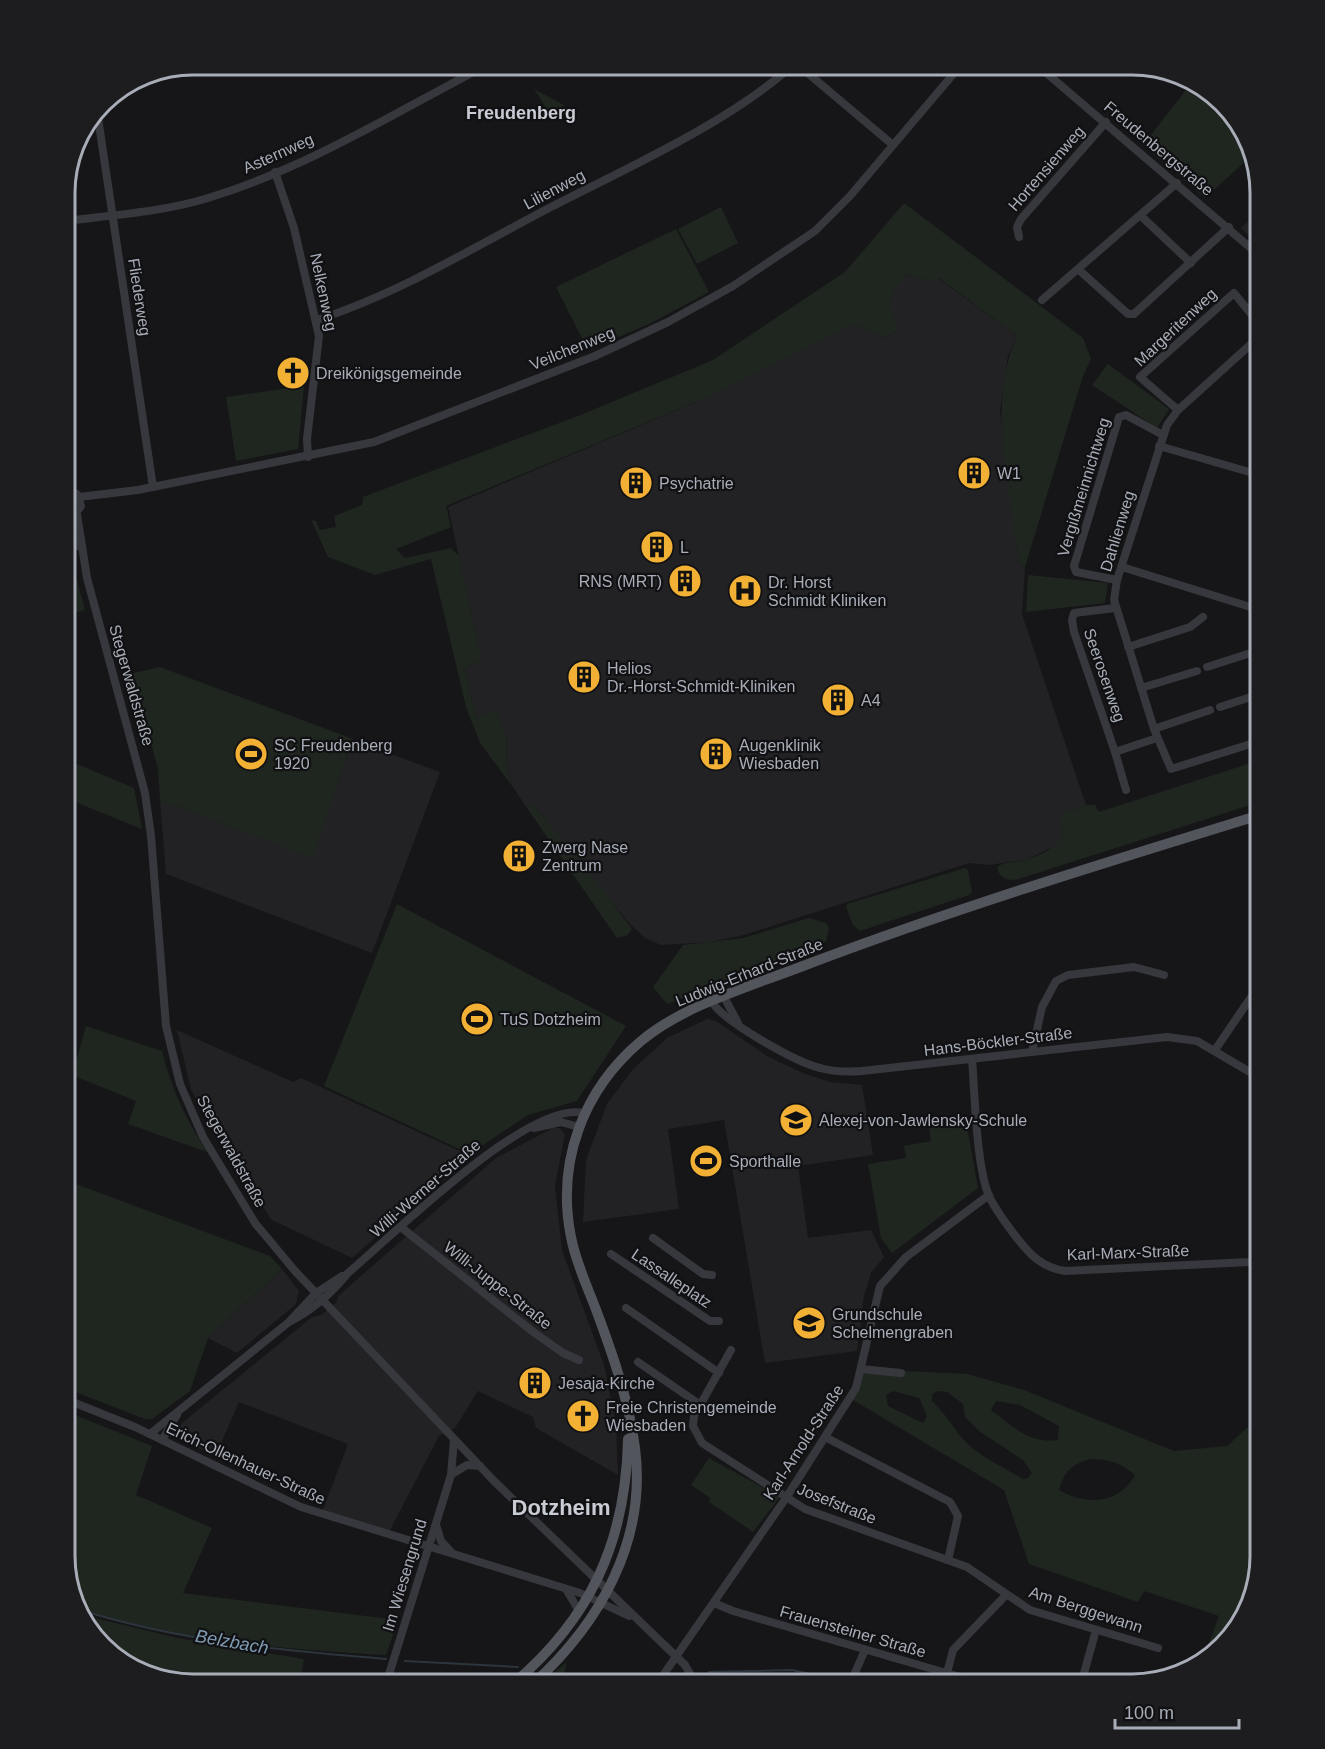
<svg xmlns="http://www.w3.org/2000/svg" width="1325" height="1749" font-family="Arial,sans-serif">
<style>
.built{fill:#222225}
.green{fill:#1e261f;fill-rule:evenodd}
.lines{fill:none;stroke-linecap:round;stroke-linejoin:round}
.stream{stroke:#2c353c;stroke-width:2}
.minor{stroke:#37383d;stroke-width:8}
.major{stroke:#53555c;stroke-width:10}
.labels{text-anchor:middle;stroke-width:4.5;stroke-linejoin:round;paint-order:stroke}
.street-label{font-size:16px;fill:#a8adb8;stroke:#111113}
.poi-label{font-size:16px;fill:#a8adb8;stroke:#111113;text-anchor:start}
.neighbourhood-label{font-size:18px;font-weight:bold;fill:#c9ccd4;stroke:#111113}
.water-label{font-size:18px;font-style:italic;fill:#7f9bb3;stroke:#111113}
.district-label{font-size:22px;font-weight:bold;fill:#c9ccd4;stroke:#111113}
.rim{fill:none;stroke:#a8adb8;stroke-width:3}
</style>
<rect width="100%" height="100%" fill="#161618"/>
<g class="built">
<path d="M1260,203V246L1241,228L1254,216L1251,210Z"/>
<path d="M908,274L927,281L938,278L1017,336L1008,356L1000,410L1019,563L1025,567L1022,614L1086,805L1060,815L1064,834L1059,844L1026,860L989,865L969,863L744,935L710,942L661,945L645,938L630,924L533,805L527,808L512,786L507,768L506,735L495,711L476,719L465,668L482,661L448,507L708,397L854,324L883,338L899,331L889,307L892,289Z"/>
<path d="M353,740L440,772L372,953L166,874L160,800L311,857Z"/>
<path d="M707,1019L716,1021L767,1056L805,1074L830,1082L862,1085L873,1155L798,1166L808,1238L871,1230L884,1257L871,1273L864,1296L857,1351L765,1363L723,1114L724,1120L668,1129L679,1209L583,1222L586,1160L607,1104L633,1069L667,1038Z"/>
<path d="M177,1030L293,1082L301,1078L468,1155L352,1258L272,1220L247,1185L191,1090Z"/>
<path d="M553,1128H560L565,1134L555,1186L562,1250L604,1365L616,1424L618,1475L536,1428L533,1417L478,1391L455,1428L439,1436L389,1532L322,1512L348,1444L239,1402L215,1457L177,1436V1427L312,1317L321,1315L337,1302L338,1296L496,1158Z"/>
<path d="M282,1269L299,1291L296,1304L237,1353L208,1338Z"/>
</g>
<g class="green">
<path d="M1193,81L1239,122L1250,157L1205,198L1143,145Z"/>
<path d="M534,89L564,105L552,117Z"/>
<path d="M904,203L1083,338L1091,359L1083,376L1025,567L1019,563C1010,492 986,403 1017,336L939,278L927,281L908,274C884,296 888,303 899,331L883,338L854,324L708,397L446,506L451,527L396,549L405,558L451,548L459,556L482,661L465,668L476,719L495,710L506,735L507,768L512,786L480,743L466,707L431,559L375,575L328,557L311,520L316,521L320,530L336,527L334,516L362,505L363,497L578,416L713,360L845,272Z"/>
<path d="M721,207L738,243L697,264L678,229Z"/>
<path d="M676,229L709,292L649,324L588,350L556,287Z"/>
<path d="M1108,364L1169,409L1157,428L1092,385Z"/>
<path d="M304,386L298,449L236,461L226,397Z"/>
<path d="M65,536L85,610L65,615Z"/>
<path d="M1028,575L1108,583L1105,603L1026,612Z"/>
<path d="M160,667L353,739L312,858L160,800L158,769L143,713L141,710L133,713L125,675Z"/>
<path d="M65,759L134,788L142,829L65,798Z"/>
<path d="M1260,760V802L1015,880C1005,880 999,877 997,867C1005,861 1016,863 1025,860C1040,856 1057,847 1064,834L1059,815L1086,805H1095L1099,812Z"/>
<path d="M532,804L596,880L632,929L628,935L617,938L527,808Z"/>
<path d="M965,868L968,870L972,892L969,895L860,931L853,925L846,907L847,904Z"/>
<path d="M397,904L626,1026L577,1101L528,1115L470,1154L324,1086Z"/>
<path d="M809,918L826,923L829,928L826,941L819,947L667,1004L653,987L683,945L743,938Z"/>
<path d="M86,1026L162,1051C171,1088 186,1120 207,1152L128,1124L136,1101L72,1075Z"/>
<path d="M966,1121L978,1188L892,1253L881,1238L868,1164L906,1158L904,1146L931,1141L929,1128Z"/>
<path d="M65,1180L270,1256L282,1269L208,1338L190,1391L152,1419H145L65,1388Z"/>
<path d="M864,1369L967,1374L1024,1390L1174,1451L1227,1446L1260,1416V1557L1244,1620L1201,1664L1219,1616L1144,1591L1138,1602L1029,1564L1004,1490L853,1400L860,1389ZM893,1391L919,1398L927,1416L923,1423L888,1406L886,1395ZM938,1391L947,1392L963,1404L965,1417L979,1431L1023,1460L1032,1473L1028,1478L1023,1479C1003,1467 978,1456 963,1439C952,1426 945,1413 932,1401V1394ZM996,1401L1020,1405L1059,1426L1058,1440C1030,1444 1012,1426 991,1410ZM1090,1459C1110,1459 1120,1463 1135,1475C1119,1504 1087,1506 1059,1490C1064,1472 1072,1464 1090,1459Z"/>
<path d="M65,1411L152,1446L136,1495L212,1528L183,1593L398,1620L386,1655C284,1650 179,1640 80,1609L65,1556Z"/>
<path d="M709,1458L780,1497L753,1532L709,1502L710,1498L691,1485Z"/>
<path d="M82,1615L178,1638L304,1659L300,1684H192L129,1668L86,1627Z"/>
<path d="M567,1662L563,1677L554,1684H541Z"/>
</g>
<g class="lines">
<g class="stream">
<path d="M81,1610C179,1641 284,1651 386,1659"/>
<path d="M405,1661L518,1667"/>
<path d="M709,1672L792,1670L847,1682"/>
</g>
<g class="minor">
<path d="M798,65L893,145"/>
<path d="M1037,65L1260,256"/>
<path d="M97,111L153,487"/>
<path d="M275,172L294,228L319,336L307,439L308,457"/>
<path d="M1141,216L1191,263"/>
<path d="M65,221C112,215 163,212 208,198C307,168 396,112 487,65"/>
<path d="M1019,237L1017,227L1021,219L1106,122"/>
<path d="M1079,270L1128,314H1134L1229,227"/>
<path d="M1042,300L1177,183"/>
<path d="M317,320C400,293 474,247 551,207C629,167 728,123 793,65"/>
<path d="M1178,410L1140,377L1234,293L1260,325"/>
<path d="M1159,446L1260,475"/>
<path d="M79,497L138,490L374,442L595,356L668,322L733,286L815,231L850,196L961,65"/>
<path d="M77,514L87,578L145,793L151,836L166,1026L180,1084L203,1137L255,1223L295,1271L494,1481L685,1665L696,1684"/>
<path d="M65,518L74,516L81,506L77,494L65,490"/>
<path d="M67,518L78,546"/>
<path d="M1122,567L1260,610"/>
<path d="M1117,580L1076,572L1074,566L1119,417L1126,415L1163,435"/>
<path d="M1115,608L1074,613L1072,620L1074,632L1115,752L1157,738"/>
<path d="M1128,647L1190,627L1203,617"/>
<path d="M1207,667L1260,650"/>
<path d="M1141,688L1197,671"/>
<path d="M1220,707L1260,694"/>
<path d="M1154,729L1210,710"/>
<path d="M1260,741L1171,769L1154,729L1114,600L1117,580L1167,425L1178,410L1260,336"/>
<path d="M1115,752L1126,790"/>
<path d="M724,997L738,1023"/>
<path d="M712,1002C724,1022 796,1062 820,1068C834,1072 848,1072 862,1071L1167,1037L1197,1041L1260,1078"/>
<path d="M1215,1050L1260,984"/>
<path d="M1032,1052L1042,1007L1056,981L1068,975L1134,967L1164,975"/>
<path d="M972,1059C975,1094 976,1165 989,1196C996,1211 1007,1225 1017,1238C1030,1255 1043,1268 1065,1271L1249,1262L1260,1257"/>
<path d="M534,1128L561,1122L579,1127"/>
<path d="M402,1228L532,1331L563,1353L579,1360"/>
<path d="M653,1238L703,1274L712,1275"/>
<path d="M611,1254L710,1321H719"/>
<path d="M626,1308L719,1373"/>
<path d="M289,1322C313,1310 331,1294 348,1273C392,1236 529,1100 583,1113"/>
<path d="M731,1350L694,1416L693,1426L702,1443L805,1509L967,1567L1030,1610L1158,1648"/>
<path d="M638,1362L699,1404"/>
<path d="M861,1369L901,1373"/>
<path d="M65,1399L135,1427L301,1507L580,1593L629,1616"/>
<path d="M150,1434L289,1322L316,1293L342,1276"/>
<path d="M825,1437L950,1502L958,1516L948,1560"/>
<path d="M162,1440L177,1415"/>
<path d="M452,1474L467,1465L480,1466"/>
<path d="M436,1525L441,1541L451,1552"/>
<path d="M566,1589L579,1611"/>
<path d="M714,1603L733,1611L984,1684"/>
<path d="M947,1673L953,1650L1006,1595"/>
<path d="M386,1684L451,1475L454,1440"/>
<path d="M657,1684L786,1498L856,1388L880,1286L906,1257L989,1195"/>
<path d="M850,1684L865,1650"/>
<path d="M1081,1684L1096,1630"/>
</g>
<g class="major">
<path d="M513,1684C591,1618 626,1541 628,1439"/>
<path d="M533,1684C600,1623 647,1541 635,1448C629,1402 614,1358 598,1315C589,1290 576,1264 571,1237C556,1162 583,1090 641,1041C684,1005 751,986 803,966C953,909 1107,862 1260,815"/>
</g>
</g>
<defs>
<symbol id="church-disc" viewBox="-11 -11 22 22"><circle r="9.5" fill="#f2b134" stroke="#111113"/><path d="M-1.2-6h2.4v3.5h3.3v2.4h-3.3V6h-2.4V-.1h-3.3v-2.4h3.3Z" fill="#111"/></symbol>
<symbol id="building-disc" viewBox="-11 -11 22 22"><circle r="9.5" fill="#f2b134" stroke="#111113"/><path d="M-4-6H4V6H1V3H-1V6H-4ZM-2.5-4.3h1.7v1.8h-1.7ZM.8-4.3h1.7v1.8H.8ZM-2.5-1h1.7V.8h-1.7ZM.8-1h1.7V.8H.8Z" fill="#111"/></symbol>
<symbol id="hospital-disc" viewBox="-11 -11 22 22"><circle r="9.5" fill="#f2b134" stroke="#111113"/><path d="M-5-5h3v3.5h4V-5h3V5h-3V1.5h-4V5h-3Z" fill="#111"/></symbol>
<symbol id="stadium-disc" viewBox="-11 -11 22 22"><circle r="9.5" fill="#f2b134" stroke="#111113"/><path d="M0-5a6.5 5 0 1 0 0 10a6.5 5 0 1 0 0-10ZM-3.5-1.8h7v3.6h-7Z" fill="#111"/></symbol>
<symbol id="school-disc" viewBox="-11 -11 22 22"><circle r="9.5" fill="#f2b134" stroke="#111113"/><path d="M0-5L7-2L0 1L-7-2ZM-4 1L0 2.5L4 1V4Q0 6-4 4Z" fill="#111"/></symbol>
</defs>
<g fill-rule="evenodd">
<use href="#church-disc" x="274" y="354" width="38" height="38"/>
<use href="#building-disc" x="955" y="454" width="38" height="38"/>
<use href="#building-disc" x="617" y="464" width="38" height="38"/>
<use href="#building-disc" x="638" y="528" width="38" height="38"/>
<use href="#building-disc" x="666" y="562" width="38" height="38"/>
<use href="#hospital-disc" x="726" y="572" width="38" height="38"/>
<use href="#building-disc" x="565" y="658" width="38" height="38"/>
<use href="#building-disc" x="819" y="681" width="38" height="38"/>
<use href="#stadium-disc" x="232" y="735" width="38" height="38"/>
<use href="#building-disc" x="697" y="735" width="38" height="38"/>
<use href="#building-disc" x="500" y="837" width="38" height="38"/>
<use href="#stadium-disc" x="458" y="1000" width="38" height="38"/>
<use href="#school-disc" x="777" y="1101" width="38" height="38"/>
<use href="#stadium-disc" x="687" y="1142" width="38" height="38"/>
<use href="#school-disc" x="790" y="1304" width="38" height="38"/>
<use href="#building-disc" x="516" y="1364" width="38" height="38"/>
<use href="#church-disc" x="564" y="1397" width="38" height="38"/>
</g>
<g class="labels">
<g class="street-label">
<text transform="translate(1159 148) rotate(40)" y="6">Freudenbergstraße</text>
<text transform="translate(278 153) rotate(-24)" y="6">Asternweg</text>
<text transform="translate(1046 168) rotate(-49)" y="6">Hortensienweg</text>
<text transform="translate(554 189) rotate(-28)" y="6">Lilienweg</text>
<text transform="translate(324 292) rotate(78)" y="6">Nelkenweg</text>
<text transform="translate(140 297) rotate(81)" y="6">Fliederweg</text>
<text transform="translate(1175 327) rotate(-43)" y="6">Margeritenweg</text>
<text transform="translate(572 348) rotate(-22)" y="6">Veilchenweg</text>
<text transform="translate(1083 487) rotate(-73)" y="6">Vergißmeinnichtweg</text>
<text transform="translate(1117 531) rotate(-73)" y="6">Dahlienweg</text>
<text transform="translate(1105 675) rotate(71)" y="6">Seerosenweg</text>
<text transform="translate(132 685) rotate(74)" y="6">Stegerwaldstraße</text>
<text transform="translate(749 972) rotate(-22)" y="6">Ludwig-Erhard-Straße</text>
<text transform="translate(998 1041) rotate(-7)" y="6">Hans-Böckler-Straße</text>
<text transform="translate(232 1151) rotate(61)" y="6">Stegerwaldstraße</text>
<text transform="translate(425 1188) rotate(-41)" y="6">Willi-Werner-Straße</text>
<text transform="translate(1128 1252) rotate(-2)" y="6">Karl-Marx-Straße</text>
<text transform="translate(672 1278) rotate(34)" y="6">Lassalleplatz</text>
<text transform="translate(498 1285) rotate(38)" y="6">Willi-Juppe-Straße</text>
<text transform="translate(803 1442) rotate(-57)" y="6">Karl-Arnold-Straße</text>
<text transform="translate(246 1463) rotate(25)" y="6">Erich-Ollenhauer-Straße</text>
<text transform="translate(837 1503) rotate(22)" y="6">Josefstraße</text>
<text transform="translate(404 1575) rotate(-73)" y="6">Im Wiesengrund</text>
<text transform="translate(1086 1609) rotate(18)" y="6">Am Berggewann</text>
<text transform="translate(853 1631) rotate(16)" y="6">Frauensteiner Straße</text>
</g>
<g class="poi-label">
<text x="316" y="379">Dreikönigsgemeinde</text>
<text x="997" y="479">W1</text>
<text x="659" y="489">Psychatrie</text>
<text x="680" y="553">L</text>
<text x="662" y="587" text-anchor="end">RNS (MRT)</text>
<text x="768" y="588">Dr. Horst<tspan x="768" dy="18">Schmidt Kliniken</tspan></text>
<text x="607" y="674">Helios<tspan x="607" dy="18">Dr.-Horst-Schmidt-Kliniken</tspan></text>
<text x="861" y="706">A4</text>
<text x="274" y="751">SC Freudenberg<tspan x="274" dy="18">1920</tspan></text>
<text x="739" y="751">Augenklinik<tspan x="739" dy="18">Wiesbaden</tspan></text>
<text x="542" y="853">Zwerg Nase<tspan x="542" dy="18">Zentrum</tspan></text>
<text x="500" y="1025">TuS Dotzheim</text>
<text x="819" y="1126">Alexej-von-Jawlensky-Schule</text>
<text x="729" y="1167">Sporthalle</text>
<text x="832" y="1320">Grundschule<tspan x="832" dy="18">Schelmengraben</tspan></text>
<text x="558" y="1389">Jesaja-Kirche</text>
<text x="606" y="1413">Freie Christengemeinde<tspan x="606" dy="18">Wiesbaden</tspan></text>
</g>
<g class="neighbourhood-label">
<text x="521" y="119">Freudenberg</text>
</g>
<g class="water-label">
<text transform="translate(232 1642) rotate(10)" y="6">Belzbach</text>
</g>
<g class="district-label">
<text x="561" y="1515">Dotzheim</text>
</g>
</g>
<path d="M0 0H1325V1749H0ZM193 75H1132A118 118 0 0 1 1250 193V1556A118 118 0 0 1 1132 1674H193A118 118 0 0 1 75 1556V193A118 118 0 0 1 193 75Z" fill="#1d1d20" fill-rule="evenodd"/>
<path class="rim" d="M193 75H1132A118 118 0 0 1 1250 193V1556A118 118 0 0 1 1132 1674H193A118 118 0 0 1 75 1556V193A118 118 0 0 1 193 75Z"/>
<path d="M1115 1719v9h124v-9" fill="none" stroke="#a8adb8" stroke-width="3"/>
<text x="1124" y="1719" font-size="18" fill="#a8adb8" stroke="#111113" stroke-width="4.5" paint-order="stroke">100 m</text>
</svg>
